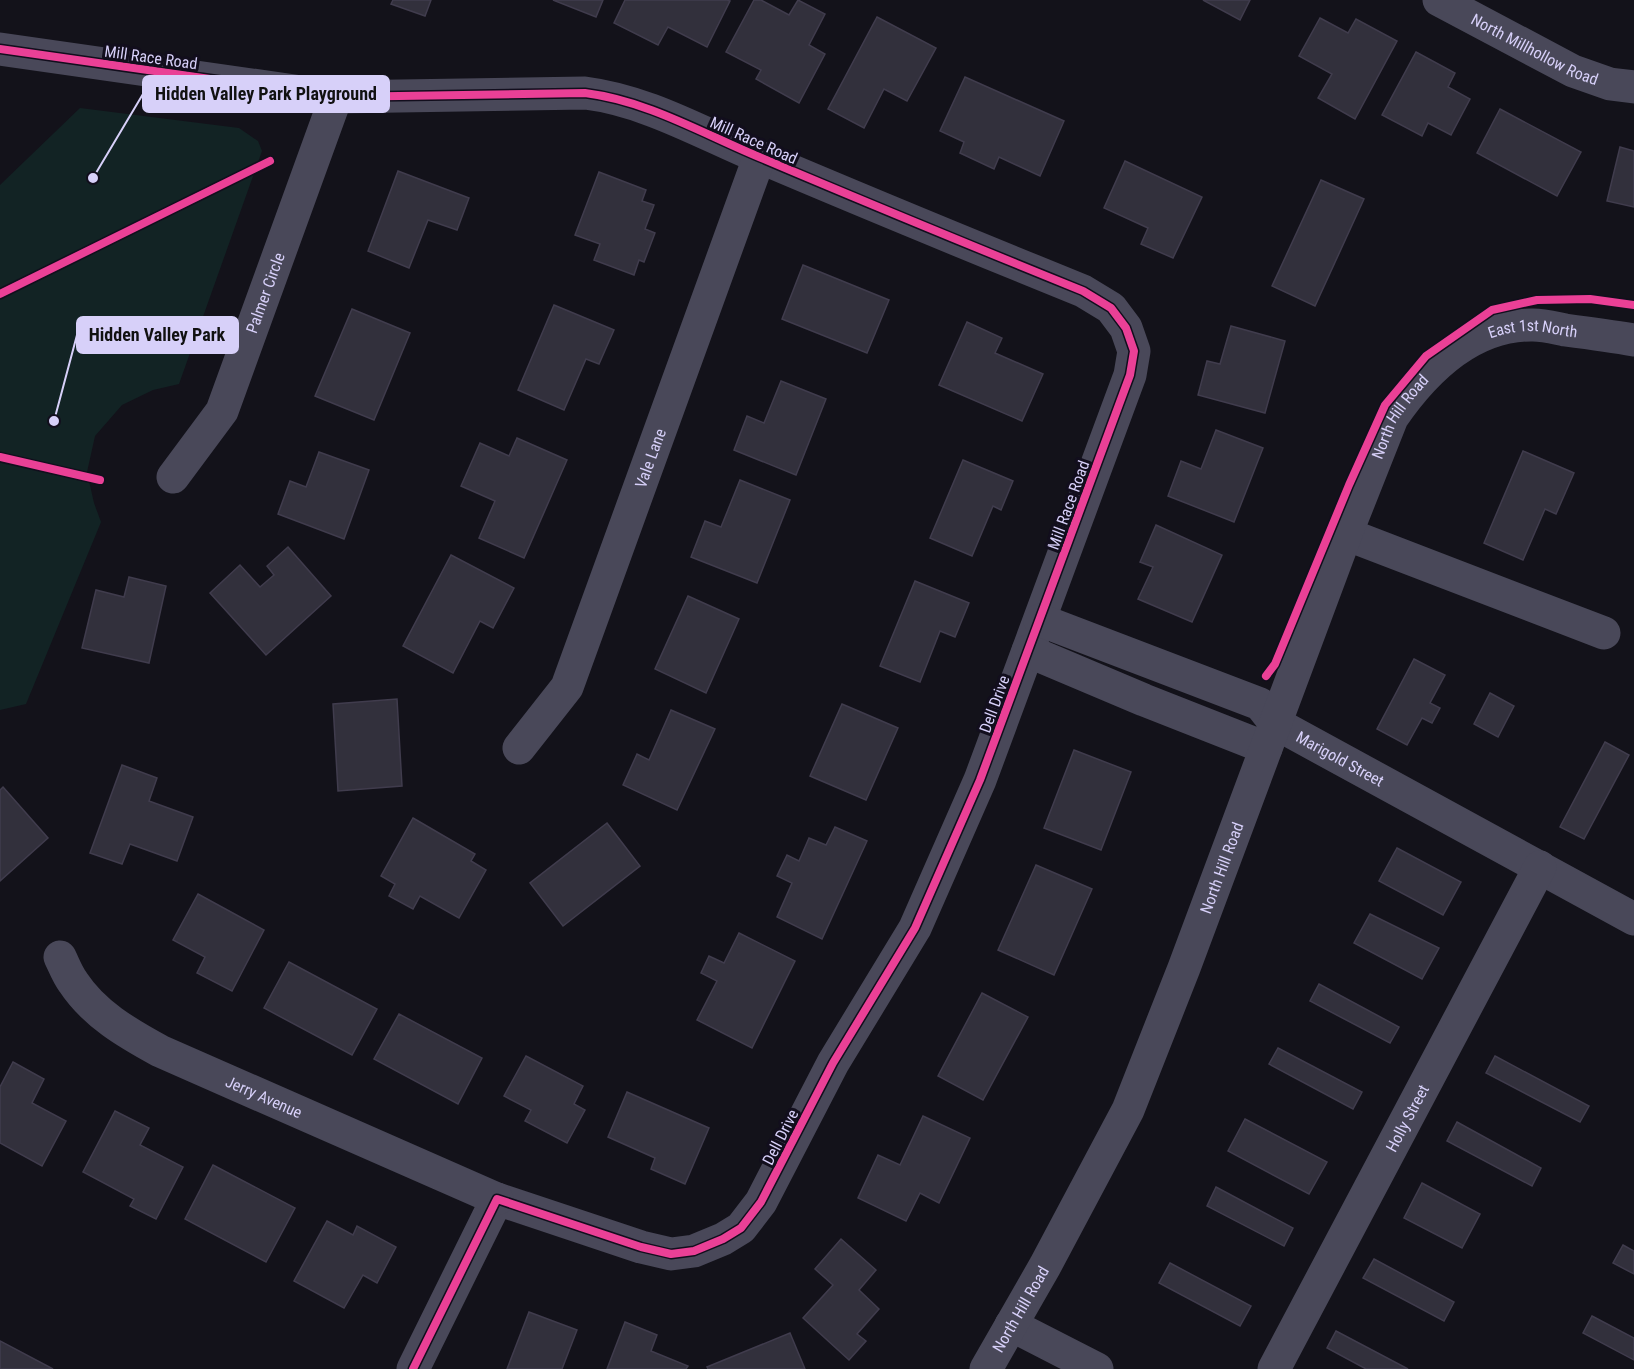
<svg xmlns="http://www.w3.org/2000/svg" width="1634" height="1369" font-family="'Roboto Condensed',sans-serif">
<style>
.green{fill:#122324}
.building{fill:#32303c;stroke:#403c4d;stroke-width:1.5}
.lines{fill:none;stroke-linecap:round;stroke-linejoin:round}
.minor{stroke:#494859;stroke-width:33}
.cycleway-casing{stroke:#120e1d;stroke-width:11}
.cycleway{stroke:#ea4096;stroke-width:8}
.labels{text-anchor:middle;stroke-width:6;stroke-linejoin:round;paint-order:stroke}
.street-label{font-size:16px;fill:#d7d0f9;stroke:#120e1d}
.leader{fill:none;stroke:#d7d0f9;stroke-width:2}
.callout-dot{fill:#d7d0f9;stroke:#120e1d;stroke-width:2}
.callout{fill:#d7d0f9;stroke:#d7d0f9;stroke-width:2}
.callout-label{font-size:18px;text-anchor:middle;font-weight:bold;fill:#111}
</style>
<rect width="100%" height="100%" fill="#13121a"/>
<path class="green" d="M80,108L239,128L258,141L262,151L179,384L153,390L122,405L95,436L87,472L94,503L101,522L26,704L0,710V185Z"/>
<g class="building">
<path d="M393,0H431L425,16L391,4Z"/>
<path d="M553,0H603L596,17Z"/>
<path d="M625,0H727L730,1L707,47L668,27L658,45L614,23Z"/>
<path d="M754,0H761L789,15L798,0L825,14L809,45L825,54L799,103L756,79L761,70L726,52Z"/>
<path d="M1203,0H1250L1240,20Z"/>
<path d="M877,17L936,48L907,101L884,89L864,128L828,109Z"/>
<path d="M1320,18L1348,33L1356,19L1397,41L1355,119L1318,98L1332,74L1299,56Z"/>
<path d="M1416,52L1455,73L1448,87L1470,99L1451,135L1428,123L1422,136L1382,115Z"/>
<path d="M965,77L1064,121L1040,176L999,157L994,169L960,153L964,142L940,131Z"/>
<path d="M1500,109L1581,152L1557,196L1477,153Z"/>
<path d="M1620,147L1634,151V207L1607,201Z"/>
<path d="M1125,161L1202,197L1173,258L1141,244L1148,228L1104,208Z"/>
<path d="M398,171L469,198L457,230L428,220L409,268L368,251Z"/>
<path d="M599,172L646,190L642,201L654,205L645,229L655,233L644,262L639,260L634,275L594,260L600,244L575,235Z"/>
<path d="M1321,180L1364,199L1315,306L1272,286Z"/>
<path d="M803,265L889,300L867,353L782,319Z"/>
<path d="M554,305L614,330L599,364L586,359L564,410L518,390Z"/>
<path d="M352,309L410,333L374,420L315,396Z"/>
<path d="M967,322L1002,338L995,353L1043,374L1022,421L939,385Z"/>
<path d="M1231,326L1285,341L1265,413L1198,395L1207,361L1220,364Z"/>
<path d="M781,381L826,399L796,475L734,450L747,416L764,423Z"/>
<path d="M1216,430L1263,448L1234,522L1168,496L1181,461L1201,469Z"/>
<path d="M517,438L567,460L524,558L479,538L495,501L461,486L480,443L509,456Z"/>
<path d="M1523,451L1574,473L1556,514L1545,509L1523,560L1484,543Z"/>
<path d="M319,452L369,470L344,539L278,514L290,481L306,487Z"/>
<path d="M963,460L1013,481L1001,510L993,506L972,556L930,538Z"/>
<path d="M740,480L790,500L757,583L691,557L705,521L721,527Z"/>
<path d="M1156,525L1222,555L1192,622L1138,599L1153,567L1140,562Z"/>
<path d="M288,547L331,596L266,655L210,593L240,565L260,587L274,575L267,566Z"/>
<path d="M451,555L514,588L493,628L480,621L453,673L403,646Z"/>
<path d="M129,577L166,586L149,663L82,648L96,590L124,597Z"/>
<path d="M915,581L969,603L955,637L940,631L920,682L880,666Z"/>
<path d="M688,596L739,619L706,693L655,669Z"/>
<path d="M1414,659L1445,675L1430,703L1440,708L1432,723L1422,718L1407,745L1377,729Z"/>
<path d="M1490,693L1514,706L1498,737L1474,724Z"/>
<path d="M397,699L402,786L338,791L333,704Z"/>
<path d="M842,704L898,728L866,800L810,776Z"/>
<path d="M671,710L715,729L677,810L623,785L637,754L649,760Z"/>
<path d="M1605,742L1629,755L1584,839L1560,827Z"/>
<path d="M1074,750L1131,772L1101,850L1044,828Z"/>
<path d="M122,765L157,778L149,801L193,817L177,861L130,844L122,864L90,853Z"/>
<path d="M3,787L48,838L0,881V790Z"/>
<path d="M413,818L475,854L471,861L486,870L459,918L420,896L413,909L389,896L395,884L381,876Z"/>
<path d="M607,823L640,866L563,926L530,883Z"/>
<path d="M835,827L867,841L822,939L777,917L792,883L777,876L787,855L799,861L809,838L826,845Z"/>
<path d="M1397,848L1461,882L1443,915L1379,881Z"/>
<path d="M1036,865L1092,889L1054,975L998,950Z"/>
<path d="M198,894L264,930L232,991L197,973L205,957L173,940Z"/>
<path d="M1370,914L1439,948L1422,979L1354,943Z"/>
<path d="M739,933L795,961L752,1048L697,1020L717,981L701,973L709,956L724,963Z"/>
<path d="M289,962L377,1009L352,1055L264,1008Z"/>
<path d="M1319,984L1399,1027L1390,1043L1310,1001Z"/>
<path d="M982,993L1028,1017L983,1100L938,1076Z"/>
<path d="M399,1014L482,1058L458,1104L374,1059Z"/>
<path d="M1278,1048L1362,1092L1353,1109L1269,1064Z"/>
<path d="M526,1056L583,1086L574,1104L585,1110L567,1143L525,1121L531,1110L504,1096Z"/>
<path d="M1495,1056L1589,1106L1580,1122L1486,1073Z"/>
<path d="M13,1062L44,1079L32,1103L66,1121L42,1166L0,1143V1087Z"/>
<path d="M627,1092L709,1128L685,1184L651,1169L655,1158L608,1137Z"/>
<path d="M115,1111L149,1128L140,1145L183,1167L156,1219L130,1206L134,1199L83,1172Z"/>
<path d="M923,1116L970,1138L939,1203L920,1193L906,1221L858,1198L878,1155L900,1165Z"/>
<path d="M1245,1119L1327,1162L1309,1194L1228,1151Z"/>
<path d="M1457,1122L1541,1168L1532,1186L1447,1141Z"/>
<path d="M213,1165L295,1208L266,1262L185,1219Z"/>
<path d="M1422,1183L1480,1214L1462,1248L1404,1218Z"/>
<path d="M1216,1187L1293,1228L1284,1246L1207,1206Z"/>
<path d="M327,1221L353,1235L357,1226L396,1247L377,1283L363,1275L344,1308L294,1281Z"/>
<path d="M841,1239L876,1270L859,1290L879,1309L857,1334L866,1341L849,1360L803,1318L833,1285L815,1269Z"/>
<path d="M1623,1245L1634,1251V1274L1613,1263Z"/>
<path d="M1374,1259L1454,1302L1444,1321L1363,1278Z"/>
<path d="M1170,1263L1251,1306L1240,1326L1159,1283Z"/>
<path d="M529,1312L577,1330L562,1369H507Z"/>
<path d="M1592,1316L1634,1338V1360L1583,1333Z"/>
<path d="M625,1322L657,1335L651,1351L688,1366L686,1369H607Z"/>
<path d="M1336,1331L1408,1369H1366L1327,1348Z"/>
<path d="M790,1333L805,1369H708L707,1367Z"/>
<path d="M0,1341L53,1369H0Z"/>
</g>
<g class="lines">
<g class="minor">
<path id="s1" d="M1439,0L1573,71L1610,84L1634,87"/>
<path d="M0,49L336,97L585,93C649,101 705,135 764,159C870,204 977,248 1083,291L1111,308L1126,328L1134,351L1130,375L980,780L915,928L833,1063L761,1202L741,1228L723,1239L694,1251L671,1254L641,1247L497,1199L413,1369"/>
<path id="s2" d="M173,477L222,411L336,97"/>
<path d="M1346,534L1604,633"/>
<path id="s3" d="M1040,620L1260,704L1275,723L1634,919"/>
<path d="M1028,651L1144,700L1266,748"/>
<path id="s4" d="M519,748L567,687L759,158"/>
<path id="s5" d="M60,957C64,965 67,974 73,982C94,1014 127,1033 160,1051L497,1199"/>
<path d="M1011,1325L1097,1369"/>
<path id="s6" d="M986,1369L1045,1266L1128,1110L1184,968L1346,534L1392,418C1425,370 1471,324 1533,325C1544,325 1555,328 1565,330C1588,333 1611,336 1634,340"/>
<path id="s7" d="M1274,1369L1540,867"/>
</g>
<defs>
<g id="cycleway">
<path d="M0,49L336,97L585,93C649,101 705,135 764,159C870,204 977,248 1083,291L1111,308L1126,328L1134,351L1130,375L980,780L915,928L833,1063L761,1202L741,1228L723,1239L694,1251L671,1254L641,1247L497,1199L413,1369"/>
<path d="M0,294L270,161"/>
<path d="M0,457L100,480"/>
<path d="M1266,676L1275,664L1349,485L1385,405L1426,356L1492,310L1537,300L1590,299L1634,305"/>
</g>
</defs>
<use href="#cycleway" class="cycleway-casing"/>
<use href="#cycleway" class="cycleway"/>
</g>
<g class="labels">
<g class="street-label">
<text dy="6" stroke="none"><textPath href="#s1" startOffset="108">North Millhollow Road</textPath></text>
<text transform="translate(151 57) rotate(8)" y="6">Mill Race Road</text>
<text transform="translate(754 140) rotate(24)" y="6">Mill Race Road</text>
<text dy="6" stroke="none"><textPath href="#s2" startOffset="208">Palmer Circle</textPath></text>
<text dy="6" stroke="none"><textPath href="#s6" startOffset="1212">East 1st North</textPath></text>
<text dy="6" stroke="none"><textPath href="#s6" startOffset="1041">North Hill Road</textPath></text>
<text dy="6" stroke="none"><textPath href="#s4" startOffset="321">Vale Lane</textPath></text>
<text transform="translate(1068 505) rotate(-70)" y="6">Mill Race Road</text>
<text transform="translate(994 704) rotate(-70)" y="6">Dell Drive</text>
<text dy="6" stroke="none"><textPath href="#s3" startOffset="334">Marigold Street</textPath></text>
<text dy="6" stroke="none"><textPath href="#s6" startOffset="555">North Hill Road</textPath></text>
<text dy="6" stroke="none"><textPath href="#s5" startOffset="254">Jerry Avenue</textPath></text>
<text dy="6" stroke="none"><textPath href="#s7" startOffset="284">Holly Street</textPath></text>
<text transform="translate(780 1137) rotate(-63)" y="6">Dell Drive</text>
<text dy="6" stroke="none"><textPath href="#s6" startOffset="69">North Hill Road</textPath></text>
</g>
</g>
<path class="leader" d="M93 178L143 94M54 421L77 335"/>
<g class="callout-dot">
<circle cx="93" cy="178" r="6"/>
<circle cx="54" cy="421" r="6"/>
</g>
<g class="callout">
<rect x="143" y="76" width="246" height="36" rx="6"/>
<rect x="77" y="317" width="161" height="36" rx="6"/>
</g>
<g class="callout-label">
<text x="266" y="100">Hidden Valley Park Playground</text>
<text x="157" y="341">Hidden Valley Park</text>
</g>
</svg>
